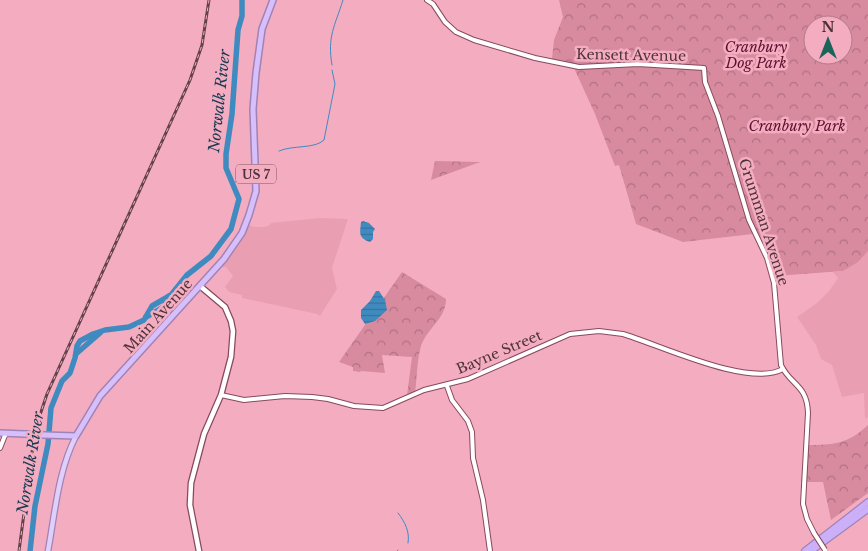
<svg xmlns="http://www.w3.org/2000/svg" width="868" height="551" viewBox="0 0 868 551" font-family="'Libre Baskerville',serif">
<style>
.built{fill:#ea9eb2}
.park{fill:url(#park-crowns);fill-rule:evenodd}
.water{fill:url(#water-rules)}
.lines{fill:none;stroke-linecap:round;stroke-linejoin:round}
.stream{stroke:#3f8bc0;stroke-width:1}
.river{stroke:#3f8bc0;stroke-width:5.5}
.tertiary-casing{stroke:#874a5c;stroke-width:6}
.secondary-casing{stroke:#874a5c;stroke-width:7}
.primary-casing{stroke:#a083b6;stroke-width:7}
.trunk-casing{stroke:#a083b6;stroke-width:8}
.motorway-casing{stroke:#a083b6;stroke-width:8}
.tertiary{stroke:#fff;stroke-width:4}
.secondary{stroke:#fff;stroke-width:4.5}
.primary{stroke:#e0cffb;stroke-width:4.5}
.trunk{stroke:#d6bffa;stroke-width:5}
.motorway{stroke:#ccaff9;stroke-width:5.5}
.rail-casing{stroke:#64424b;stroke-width:3}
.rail{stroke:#f4adc0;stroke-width:1;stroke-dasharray:4;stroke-linecap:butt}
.tertiary-bridge-casing{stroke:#874a5c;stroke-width:6;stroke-linecap:butt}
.trunk-bridge-casing{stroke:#a083b6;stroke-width:8;stroke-linecap:butt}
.tertiary-bridge{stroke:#fff;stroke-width:4}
.trunk-bridge{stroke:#d6bffa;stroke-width:5}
.labels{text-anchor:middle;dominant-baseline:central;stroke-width:5;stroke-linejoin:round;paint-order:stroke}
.shield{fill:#f4adc0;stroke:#805762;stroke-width:1}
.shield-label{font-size:12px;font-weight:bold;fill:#4e3239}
.park-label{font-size:14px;font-style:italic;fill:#5d0f2e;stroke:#f4adc0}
.street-label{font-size:14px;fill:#4e3239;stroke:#f4adc0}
.water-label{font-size:15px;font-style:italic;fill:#183950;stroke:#f4adc0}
</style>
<defs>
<pattern id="park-crowns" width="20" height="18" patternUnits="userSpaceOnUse" patternTransform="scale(1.25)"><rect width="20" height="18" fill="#d88a9f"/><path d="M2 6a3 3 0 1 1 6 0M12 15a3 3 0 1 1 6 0" fill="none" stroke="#b17183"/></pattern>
<pattern id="water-rules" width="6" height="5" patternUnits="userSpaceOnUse" patternTransform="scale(1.25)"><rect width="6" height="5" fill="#3f8bc0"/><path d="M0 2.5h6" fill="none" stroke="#37729d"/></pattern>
</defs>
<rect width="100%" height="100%" fill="#f4adc0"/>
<g class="built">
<polygon points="320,218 348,219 332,268 337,289 320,316 317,314 242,298 242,295 229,292 225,287 233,276 226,267 222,267 238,246 249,225 254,227 262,227 268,226 271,223"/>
<polygon points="868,251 868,417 865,419 864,393 842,397 832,365 821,359 816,345 797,317 817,303 829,291 838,278 833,272 843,271"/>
</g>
<g class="park">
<path d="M559,0h309v251l-10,11 -15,9 -68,5 -4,-13 -19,-40 -32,-106 -7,-11 40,128 -70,8 -47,-18 -17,-59 -4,1 -20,-52 -21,-46 29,-1 36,-4 -63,2 -24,-6 2,-19 9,-23zM813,25h30v30h-30z"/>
<polygon points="435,161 480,162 431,180"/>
<path d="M402,272l44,27c0,20 -19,29 -25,47 -4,13 -4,33 -6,47l-8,2 5,-38 -30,-2 3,18 -24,-2 -1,1 -7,-1v-4l-14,-5z"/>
<path d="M868,425v68l-37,27 -8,-38h-22l6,-37c26,0 41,-1 61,-20z"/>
</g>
<g class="water">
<path d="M363,221l6,2 6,6 -2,3v7l-3,3c-12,-4 -10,-9 -9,-20z"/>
<polygon points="376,291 379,291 385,300 387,310 375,321 365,324 361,318 361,310 370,301"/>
</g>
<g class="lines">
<g class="stream">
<path d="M332,65c-5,-29 3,-39 11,-65"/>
<path d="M279,151c13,-6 36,-2 45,-11l11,-56 -3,-14"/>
<polyline points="232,184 240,179"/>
<path d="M398,513c7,9 12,19 10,30"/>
<polyline points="397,551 398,550"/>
</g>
<g class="river">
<polyline points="146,317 164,307 169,296"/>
<polyline points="77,353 100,333"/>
<polyline points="30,551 35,506 48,444 51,408 62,381 70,373 75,358 77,346 80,341 93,334 105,330 129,327 144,320 152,306 171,295 187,275 211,256 231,229 239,199 226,168 226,154 232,114 238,30 242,16 242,0"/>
</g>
<defs>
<g id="tertiary">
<path d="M427,0l6,4 12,18 11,10 18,8 61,18 44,9 59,-3 66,4 1,14 13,34 31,104 18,38 7,25 7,82c9,20 26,19 27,48l-5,91 4,15 7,14"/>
<polyline points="447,386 452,400 468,421 472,432 473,458 483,500 490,551"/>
<path d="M221,395l23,5 41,-4 27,1 16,2 26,7 29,2 41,-18 44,-11 102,-45 29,-3 24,3c37,11 126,54 160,35"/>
<polyline points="0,448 6,433"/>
</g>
<polyline id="secondary" points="199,551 190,505 191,483 204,434 221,395 231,357 233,331 231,321 225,307 200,286"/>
<path id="primary" d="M48,551c7,-38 10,-80 28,-115"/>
<g id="trunk">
<polyline points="0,433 25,434"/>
<polyline points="44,435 76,436 100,396 224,259 242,233 249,215 256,191 253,109 256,73 262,29 273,0"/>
</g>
<g id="motorway">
<polyline points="805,551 868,502"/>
<polyline points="811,551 868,509"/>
</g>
</defs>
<use href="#tertiary" class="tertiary-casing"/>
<use href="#secondary" class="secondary-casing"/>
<use href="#primary" class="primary-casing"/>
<use href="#trunk" class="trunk-casing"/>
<use href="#motorway" class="motorway-casing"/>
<use href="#tertiary" class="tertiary"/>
<use href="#secondary" class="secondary"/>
<use href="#primary" class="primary"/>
<use href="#trunk" class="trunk"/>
<use href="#motorway" class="motorway"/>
<defs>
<polyline id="rail" points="19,551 33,445 37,424 47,394 190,80 202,45 209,0"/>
</defs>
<use href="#rail" class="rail-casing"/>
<use href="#rail" class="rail"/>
<defs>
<polyline id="tertiary-bridge" points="814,533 825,550"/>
<polyline id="trunk-bridge" points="25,434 44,435"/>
</defs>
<use href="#tertiary-bridge" class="tertiary-bridge-casing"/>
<use href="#trunk-bridge" class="trunk-bridge-casing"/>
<use href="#tertiary-bridge" class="tertiary-bridge"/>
<use href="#trunk-bridge" class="trunk-bridge"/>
</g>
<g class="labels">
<rect class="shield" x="236" y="164.5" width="40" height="19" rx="4"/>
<g class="shield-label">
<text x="256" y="174">US 7</text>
</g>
<g class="park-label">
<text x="756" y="47">Cranbury<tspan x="756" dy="16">Dog Park</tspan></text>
<text x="797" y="126">Cranbury Park</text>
</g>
<g class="street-label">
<text transform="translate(631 55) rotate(1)">Kensett Avenue</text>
<text transform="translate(764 222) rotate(72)">Grumman Avenue</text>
<text transform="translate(158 316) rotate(-48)">Main Avenue</text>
<text transform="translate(499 352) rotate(-23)">Bayne Street</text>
</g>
<g class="water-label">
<text transform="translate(219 101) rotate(-84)">Norwalk River</text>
<text transform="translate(30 463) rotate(-81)">Norwalk River</text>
</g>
</g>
<g transform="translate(828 40)"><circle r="24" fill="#f4adc0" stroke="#b27c8a"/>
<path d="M0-4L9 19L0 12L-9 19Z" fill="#1b645a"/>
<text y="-8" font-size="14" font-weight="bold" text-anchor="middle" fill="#4e3239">N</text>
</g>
</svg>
